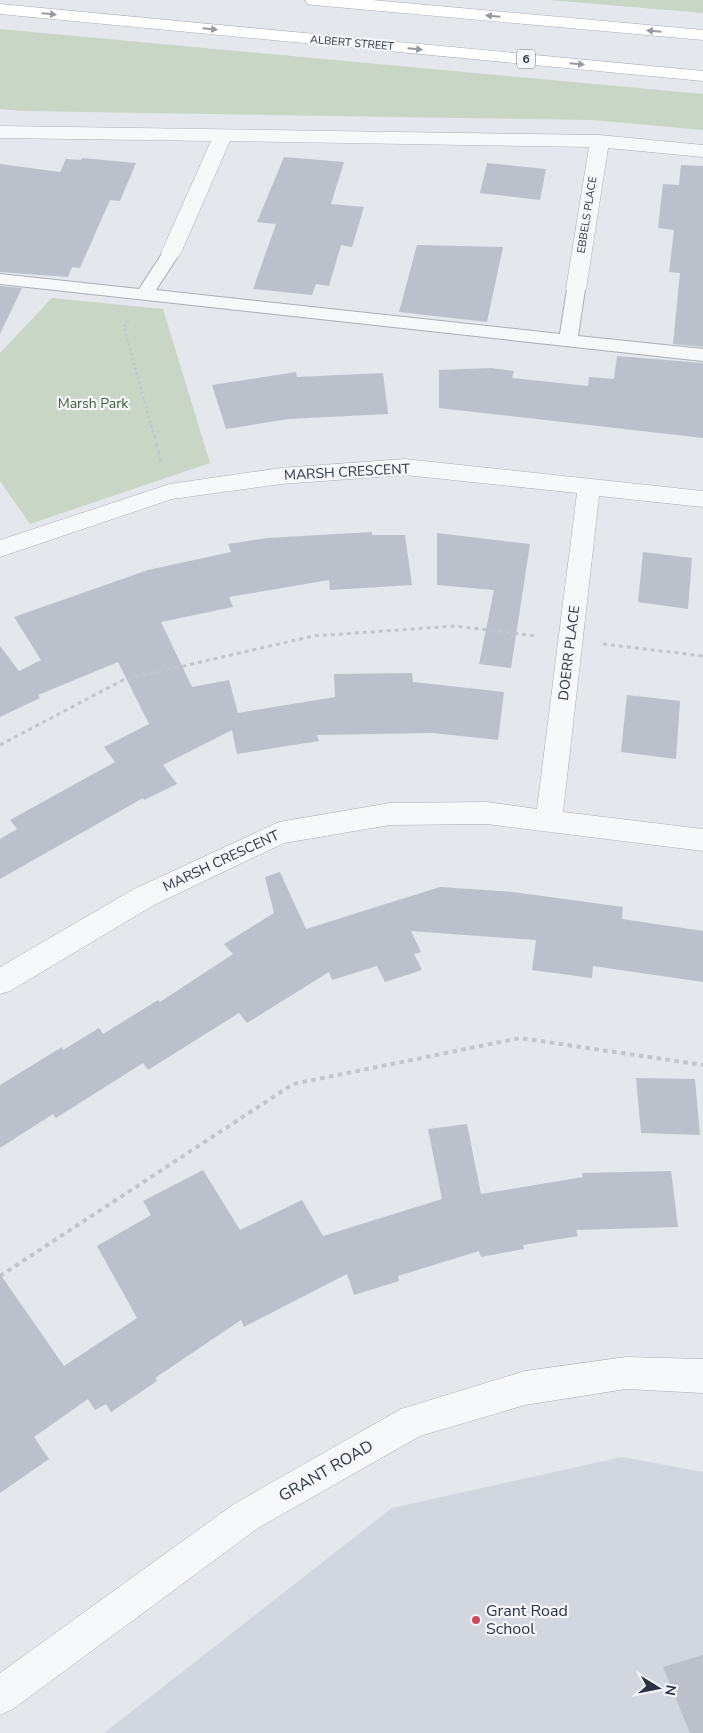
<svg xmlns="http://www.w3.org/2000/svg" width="703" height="1733" viewBox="0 0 703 1733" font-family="'Nunito Sans',sans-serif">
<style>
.built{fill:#d2d6de}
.green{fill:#c9d6c5}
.building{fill:#bbc0ca}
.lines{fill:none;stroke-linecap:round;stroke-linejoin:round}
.service-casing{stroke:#a9aeb7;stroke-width:2}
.minor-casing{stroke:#a9aeb7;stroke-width:1}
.tertiary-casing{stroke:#a9aeb7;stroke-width:1}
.primary-casing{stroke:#a3abb8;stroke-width:1}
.path-far2{stroke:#c2c5cb;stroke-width:2.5;stroke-dasharray:2.5 2.5;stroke-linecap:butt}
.path-far1{stroke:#c2c5cb;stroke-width:3;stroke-dasharray:4 4;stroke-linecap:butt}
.path{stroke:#c2c5cb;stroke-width:4;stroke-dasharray:4.5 4.5;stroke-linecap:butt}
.service{fill:#f7f8fa;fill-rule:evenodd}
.minor{fill:#f7f8fa;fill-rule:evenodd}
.tertiary{fill:#f7f8fa;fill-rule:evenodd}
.primary{fill:#fff;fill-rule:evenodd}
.oneway{fill:#959aa2}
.poi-dot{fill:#d1495b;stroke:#f4f6f9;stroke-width:2}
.labels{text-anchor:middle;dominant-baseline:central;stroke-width:4.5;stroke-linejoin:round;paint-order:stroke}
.far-street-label{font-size:11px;fill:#2b3445;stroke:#f4f6f9}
.shield{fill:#f4f6f9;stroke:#676e7b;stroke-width:1}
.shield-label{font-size:12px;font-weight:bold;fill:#2b3445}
.park-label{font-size:14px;fill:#3f6138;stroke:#f4f6f9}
.street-label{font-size:14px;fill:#2b3445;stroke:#f4f6f9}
.near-street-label{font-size:16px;fill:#2b3445;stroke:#f4f6f9}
.near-poi-label{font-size:16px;fill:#2b3445;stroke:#f4f6f9;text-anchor:start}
</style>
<rect width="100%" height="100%" fill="#e4e7ec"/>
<polygon class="built" points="622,1457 703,1472 703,1733 104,1733 392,1508"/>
<g class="green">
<polygon points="549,0 703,0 703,13"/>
<polygon points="0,29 703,94 703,130 593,120 25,111 0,109"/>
<polygon points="52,298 163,309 210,463 30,524 0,481 0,353"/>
</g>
<g class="building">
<polygon points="284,157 344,162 331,204 364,207 352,247 341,245 329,286 316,284 312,295 253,289 276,224 257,222"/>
<polygon points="82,158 136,163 120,201 110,200 80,268 72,267 68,277 0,272 0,164 60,172 66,159 81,160"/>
<polygon points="487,163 546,169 540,200 480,193"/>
<polygon points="681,165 703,166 703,347 673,344 680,273 669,272 674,230 658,228 663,184 679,185"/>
<polygon points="417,245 503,247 487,322 399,312"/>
<polygon points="0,286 22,288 0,334"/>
<polygon points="617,356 703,363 703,438 439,408 439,370 491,368 514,371 512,378 588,386 589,377 614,379"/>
<polygon points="296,372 297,377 383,373 388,414 288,419 226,429 212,385"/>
<polygon points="372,532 372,535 405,535 412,585 330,590 329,580 229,597 233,607 161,622 192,687 229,680 238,713 335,697 334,674 412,673 413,682 504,692 498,740 433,733 317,735 319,741 237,754 232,730 163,765 177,784 144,800 143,798 0,879 0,839 17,829 10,820 115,762 104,747 149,724 118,662 38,695 40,698 0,717 0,646 19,671 41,660 14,617 148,570 231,552 228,544 267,538"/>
<polygon points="437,533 530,544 511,668 479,664 494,590 437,585"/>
<polygon points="643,552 692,558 688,609 638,602"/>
<polygon points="627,695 680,701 676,759 621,752"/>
<polygon points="280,872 306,929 440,887 513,892 623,907 622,919 703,931 703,982 593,966 592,978 532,970 536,940 411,931 421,952 414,954 422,970 385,982 377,966 332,980 329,972 247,1023 239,1013 148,1070 143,1063 56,1118 53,1114 0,1148 0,1085 62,1047 63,1050 99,1028 103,1034 158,1000 160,1002 233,954 224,944 274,913 265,877"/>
<polygon points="636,1078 695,1079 700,1135 641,1133"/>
<polygon points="467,1124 481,1194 583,1177 582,1173 671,1171 678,1227 576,1230 578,1236 523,1245 524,1249 481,1257 479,1251 398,1276 399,1281 354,1295 347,1274 244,1327 241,1320 155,1378 157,1381 111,1412 106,1404 95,1410 88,1399 34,1437 49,1459 0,1493 0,1274 64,1366 137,1318 97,1246 151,1215 143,1201 203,1170 240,1230 302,1200 323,1236 442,1199 428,1129"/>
<polygon points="703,1655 703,1733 690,1733 663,1667"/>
</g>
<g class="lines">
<defs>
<polygon id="service" points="171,248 177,249 180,253 156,290 560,334 567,289 570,285 582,285 585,289 578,336 703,349 703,361 0,284 0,274 139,289 165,249"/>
<g id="minor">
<polygon points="0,126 599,135 703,145 703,157 608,148 586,289 583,293 576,295 569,293 566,289 589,147 230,141 181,253 178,257 171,259 164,257 161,253 211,141 0,138"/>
<polygon points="405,459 703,491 703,507 599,496 563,812 703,829 703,851 487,824 390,825 284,843 154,905 10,991 0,994 0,967 134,889 279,822 390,803 487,802 537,809 577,493 405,475 281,484 172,499 0,557 0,540 170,484 281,468"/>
</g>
<polygon id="tertiary" points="626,1357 703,1359 703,1393 626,1389 525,1405 420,1436 258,1528 13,1709 0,1715 0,1673 234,1504 401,1409 525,1371"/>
<g id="primary">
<polygon points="305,0 372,0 703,30 703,40 314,5 308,4"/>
<polygon points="0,4 703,71 703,81 0,14"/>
</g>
</defs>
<use href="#service" class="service-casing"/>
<use href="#minor" class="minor-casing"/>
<use href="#tertiary" class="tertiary-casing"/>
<use href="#primary" class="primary-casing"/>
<polyline class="path-far2" points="128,320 124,327 154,436"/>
<g class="path-far1">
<polyline points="154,435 162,465"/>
<polyline points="603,644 703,656"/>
<polyline points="0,745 123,680 313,636 455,626 537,636"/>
</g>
<polyline class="path" points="0,1276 293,1084 520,1038 703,1065"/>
<use href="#service" class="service"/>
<use href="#minor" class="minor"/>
<use href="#tertiary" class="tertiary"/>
<use href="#primary" class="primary"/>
</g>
<defs><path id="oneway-solid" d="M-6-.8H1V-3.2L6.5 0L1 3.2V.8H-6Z" transform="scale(1.25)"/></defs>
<g class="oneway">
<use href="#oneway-solid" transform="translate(49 14) rotate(5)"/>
<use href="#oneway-solid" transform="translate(493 16) rotate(-175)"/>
<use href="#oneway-solid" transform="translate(210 29) rotate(5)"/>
<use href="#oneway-solid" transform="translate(654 31) rotate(-175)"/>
<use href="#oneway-solid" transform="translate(415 49) rotate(5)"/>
<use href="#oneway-solid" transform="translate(577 64) rotate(5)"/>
</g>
<circle class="poi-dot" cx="476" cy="1620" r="5"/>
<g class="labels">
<g class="far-street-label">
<text transform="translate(352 43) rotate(5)">ALBERT STREET</text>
<text transform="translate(587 215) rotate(-81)">EBBELS PLACE</text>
</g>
<rect class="shield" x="517" y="49.5" width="18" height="19" rx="4"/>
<g class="shield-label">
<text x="526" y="59">6</text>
</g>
<g class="park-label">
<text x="93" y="403">Marsh Park</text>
</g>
<g class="street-label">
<text transform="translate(347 472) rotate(-3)">MARSH CRESCENT</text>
<text transform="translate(569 653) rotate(-83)">DOERR PLACE</text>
<text transform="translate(221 861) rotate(-25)">MARSH CRESCENT</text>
</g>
<g class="near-street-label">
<text transform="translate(326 1471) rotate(-30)">GRANT ROAD</text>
</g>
<g class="near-poi-label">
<text x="486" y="1611">Grant Road<tspan x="486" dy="18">School</tspan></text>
</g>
</g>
<g transform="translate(658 1688) rotate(100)" stroke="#f4f6f9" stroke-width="4" paint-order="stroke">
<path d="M0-4L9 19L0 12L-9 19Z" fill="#2b3445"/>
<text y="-8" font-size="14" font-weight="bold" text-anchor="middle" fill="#2b3445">N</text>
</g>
</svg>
